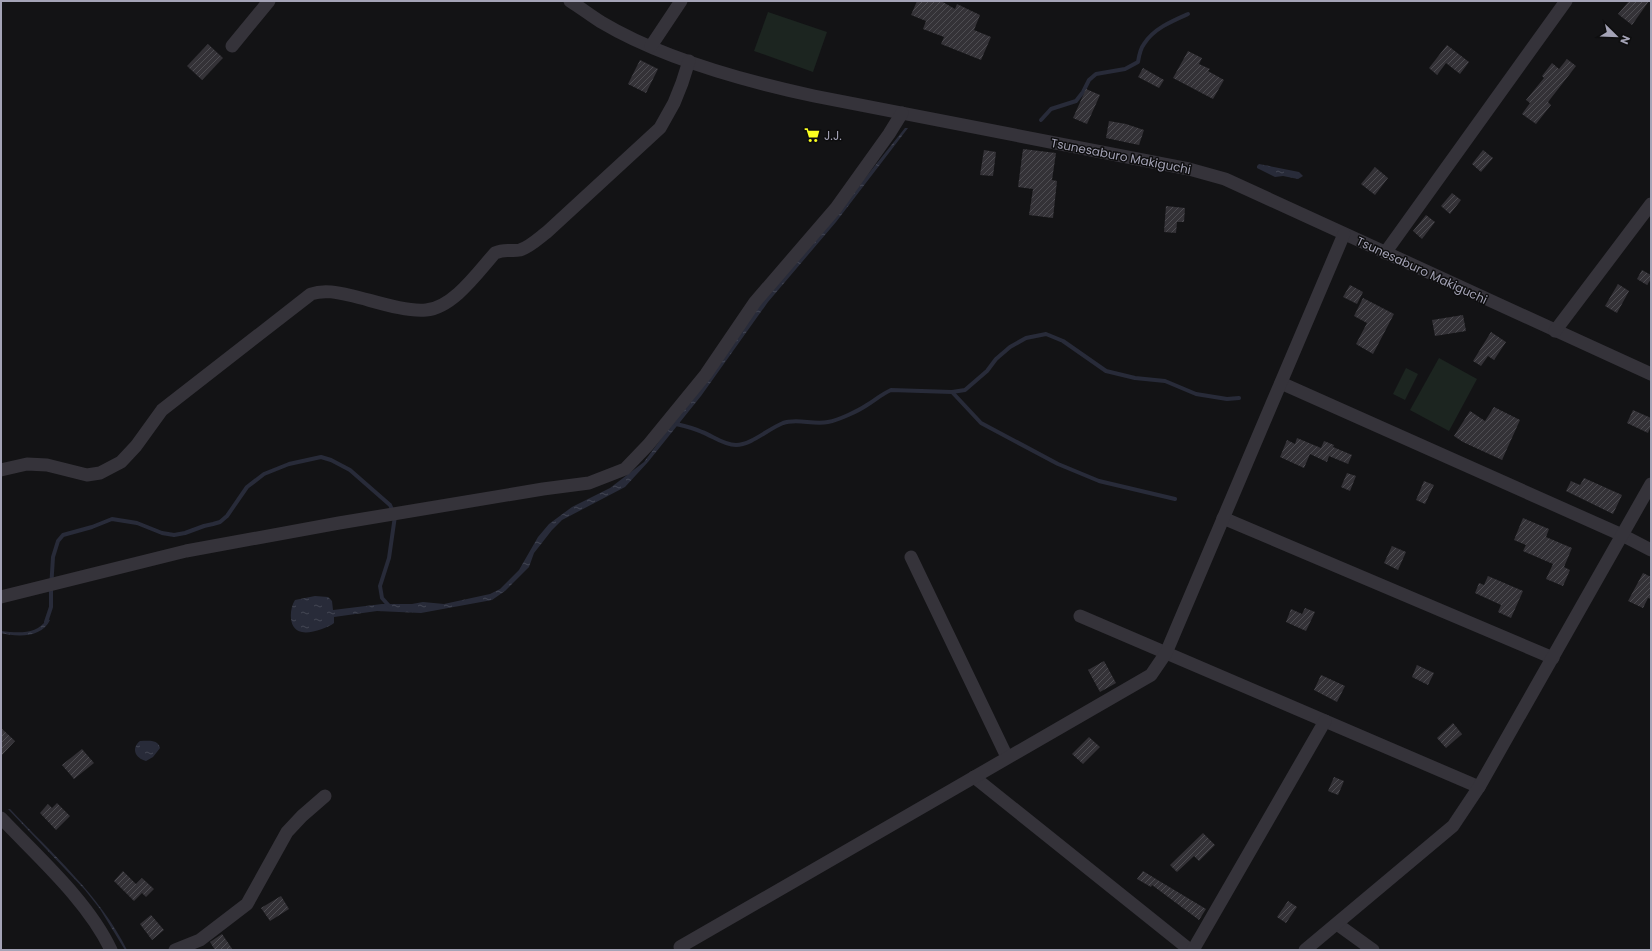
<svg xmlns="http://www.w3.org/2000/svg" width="1652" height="951" viewBox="0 0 1652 951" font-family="Poppins,sans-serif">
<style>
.pitch{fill:#1c2520}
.water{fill:url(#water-ripples)}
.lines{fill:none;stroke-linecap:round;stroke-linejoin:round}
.stream{stroke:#282b39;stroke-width:4}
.building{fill:url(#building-hatch)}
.minor{stroke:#35333a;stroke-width:13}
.labels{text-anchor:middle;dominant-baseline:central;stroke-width:3;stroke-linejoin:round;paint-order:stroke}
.poi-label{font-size:12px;fill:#a4a3b6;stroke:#0e0e0f;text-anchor:start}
.street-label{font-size:12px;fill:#a4a3b6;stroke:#0e0e0f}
</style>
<defs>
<pattern id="water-ripples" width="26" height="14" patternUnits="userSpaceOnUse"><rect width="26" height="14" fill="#282b39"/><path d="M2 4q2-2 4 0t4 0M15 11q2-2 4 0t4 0" fill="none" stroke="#444753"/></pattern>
<pattern id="building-hatch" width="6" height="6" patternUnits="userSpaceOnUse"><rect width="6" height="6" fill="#343237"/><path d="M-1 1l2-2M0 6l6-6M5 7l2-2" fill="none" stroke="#4e4d52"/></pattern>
</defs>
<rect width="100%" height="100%" fill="#131315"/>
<g class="pitch">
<polygon points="768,12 827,32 813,72 754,51"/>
<polygon points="1439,358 1477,379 1449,431 1410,410"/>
<polygon points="1406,368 1418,374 1405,400 1393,394"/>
</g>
<g class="water">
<path d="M905,128h3l-72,94 -68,80 -67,94 -53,66 -23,25 -63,33 -10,10 -18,23 -5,14 -24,24 -13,9 -71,13 -44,-2 -43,6v6c-6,5 -24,11 -32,9 -14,-2 -13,-23 -7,-32l20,-4 13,1 4,4 1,9 49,-6h30l11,-2 21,2 46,-10 10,-5 19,-19 19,-33 11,-13 23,-17 38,-19 34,-26 105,-144 84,-100z"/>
<polygon points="1259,164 1299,172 1303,176 1298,179 1283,176 1275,177 1257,168 1257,166"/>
<path d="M47,619l3,1c-8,18 -33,17 -49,13v-2c17,2 36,4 46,-12z"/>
<path d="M140,741c8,0 18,-2 20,7l-7,9 -7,4c-11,-3 -15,-13 -6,-20z"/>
<path d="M8,809h2c41,44 90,86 117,141h-2l-25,-41 -15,-19z"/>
</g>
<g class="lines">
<g class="stream">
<path d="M1041,120l10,-11 25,-8 7,-9 6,-12 7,-6 29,-5 13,-7c1,-6 2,-13 6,-18 9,-15 28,-23 44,-30"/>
<polyline points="952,392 981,423 1058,464 1099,481 1175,499"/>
<path d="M676,424c9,2 18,4 26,8 11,4 21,13 34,13 15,0 32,-16 47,-22 14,-5 30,2 45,-1 11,-2 30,-11 39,-17 8,-5 15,-11 24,-15l61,2 13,-2 22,-19 9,-12 14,-12 16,-9 20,-4 17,7 43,30 29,7 30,3 31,13 31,5 12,-1"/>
<polyline points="46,622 51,607 51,589 53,557 58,541 63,535 92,527 112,519 137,523 162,533 174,535 185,533 204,526 213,524 220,522 227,516 247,487 264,474 289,464 321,457 331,460 350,470 390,505 395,516 389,558 380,586 382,598 391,608"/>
</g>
</g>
<g class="building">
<polygon points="917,1 941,1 955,9 957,4 980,15 974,30 991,37 981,60 941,44 944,37 923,29 926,21 911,15"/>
<polygon points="1629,1 1649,1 1632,25 1618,14"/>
<polygon points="208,44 223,58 202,80 187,66"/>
<polygon points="1447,45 1469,62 1460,74 1446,63 1437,75 1429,68"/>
<polygon points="1188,51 1202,58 1199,64 1210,69 1208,71 1224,80 1213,99 1173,78"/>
<polygon points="1567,59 1576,66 1548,102 1551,105 1536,124 1522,114 1530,103 1526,100 1544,78 1542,76 1552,63 1559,69"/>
<polygon points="640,60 658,69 646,93 628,84"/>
<polygon points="1143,68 1164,80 1159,88 1138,77"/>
<polygon points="1086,89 1100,95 1087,124 1073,118"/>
<polygon points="1109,121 1126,124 1144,130 1139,145 1106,138"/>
<polygon points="1023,149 1056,153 1052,180 1057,181 1053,218 1029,215 1033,189 1018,187"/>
<polygon points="984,150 996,152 993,176 980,175"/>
<polygon points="1483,150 1493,158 1481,172 1472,164"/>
<polygon points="1375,167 1388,178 1375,195 1361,184"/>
<polygon points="1452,193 1461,200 1450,214 1441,206"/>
<polygon points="1166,206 1185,208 1184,222 1177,222 1176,233 1164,232"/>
<polygon points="1426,215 1435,222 1422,239 1413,231"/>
<polygon points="1642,270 1651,275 1651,279 1647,285 1637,279"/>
<polygon points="1618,284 1629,291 1617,313 1605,306"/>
<polygon points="1350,285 1363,292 1357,304 1343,297"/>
<polygon points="1363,298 1394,314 1373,354 1356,344 1367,323 1354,316"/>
<polygon points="1463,315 1466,331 1435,336 1432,320"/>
<polygon points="1491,332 1506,342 1494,360 1488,356 1481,366 1473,361"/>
<polygon points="1494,407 1520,420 1502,460 1463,442 1454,436 1470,411 1485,421"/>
<polygon points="1633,410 1651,418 1651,426 1648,433 1627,423"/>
<polygon points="1297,438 1321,448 1324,441 1334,445 1333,447 1352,455 1348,464 1329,456 1327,462 1310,454 1304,468 1280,457 1287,440 1295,444"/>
<polygon points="1347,473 1356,476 1350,491 1341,487"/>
<polygon points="1584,478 1622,495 1613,514 1566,491 1571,481 1580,485"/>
<polygon points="1424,481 1434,485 1425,504 1416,500"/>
<polygon points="1523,518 1549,529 1546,537 1572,548 1564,567 1570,570 1563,586 1546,579 1553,564 1523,551 1526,545 1514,540"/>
<polygon points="1392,546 1406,552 1398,570 1384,563"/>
<polygon points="1643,573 1651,577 1651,599 1648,598 1643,608 1628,601"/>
<polygon points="1488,576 1523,591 1511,618 1498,612 1501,605 1475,593 1479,583 1484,585"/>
<polygon points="1305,608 1315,612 1306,631 1286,622 1291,609 1302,614"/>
<polygon points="1104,661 1116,683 1100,692 1088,670"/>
<polygon points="1417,665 1434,673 1428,685 1412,677"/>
<polygon points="1321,675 1345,686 1337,702 1314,690"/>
<polygon points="1453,723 1462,734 1446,748 1437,738"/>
<polygon points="1,728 15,741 1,756"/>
<polygon points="1089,737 1100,747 1083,764 1072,754"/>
<polygon points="82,749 94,763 74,779 62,765"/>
<polygon points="1334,777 1344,781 1338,795 1328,791"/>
<polygon points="57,803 70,816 56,830 40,813 48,804 52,808"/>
<polygon points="1203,833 1215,845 1199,861 1194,856 1177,872 1170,865"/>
<polygon points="123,871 136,884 142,878 154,889 146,897 142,893 134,901 114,881"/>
<polygon points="1143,871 1156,879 1206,909 1199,920 1152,885 1151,887 1137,879"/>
<polygon points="281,896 289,909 270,921 261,908"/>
<polygon points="1288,901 1297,907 1286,923 1277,917"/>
<polygon points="151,915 164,930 152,940 140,924"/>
<polygon points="222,934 233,950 215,950 210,942"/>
</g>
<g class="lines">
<g class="minor">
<path d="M570,1c11,7 20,14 31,21 62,37 143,59 213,74l375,73 36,10 426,195"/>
<polyline points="232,46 269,1"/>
<polyline points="651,46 681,1"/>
<polyline points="1385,253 1566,1"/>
<polyline points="1555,331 1651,204"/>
<polyline points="1281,383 1622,535 1651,550"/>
<path d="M1,470l26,-6 20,1 40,10 13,-2 21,-11 15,-16 26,-36 149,-116c14,-5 29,-1 42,2 21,5 52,16 73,14 27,-2 52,-38 69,-57 11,-5 15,-1 25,-3 10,-3 19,-12 27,-18l113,-104 14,-25 8,-20 7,-22"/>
<polyline points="1223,518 1553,658"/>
<polyline points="911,557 1007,757"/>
<polyline points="1,597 186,551 339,523 543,489 589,483 625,469 648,445 706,374 755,302 836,208 889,134 902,113"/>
<polyline points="1080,616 1479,787"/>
<polyline points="974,777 1190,950"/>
<path d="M1,818c37,39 87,83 110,132"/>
<polyline points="1337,924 1373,950"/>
<polyline points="680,947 1151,675 1166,653 1344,234"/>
<polyline points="175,950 200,940 247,904 287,832 302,816 325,796"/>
<polyline points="1193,950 1325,721"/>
<polyline points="1305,950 1453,826 1479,787 1651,484"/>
</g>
</g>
<defs>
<symbol id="supermarket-bare" viewBox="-9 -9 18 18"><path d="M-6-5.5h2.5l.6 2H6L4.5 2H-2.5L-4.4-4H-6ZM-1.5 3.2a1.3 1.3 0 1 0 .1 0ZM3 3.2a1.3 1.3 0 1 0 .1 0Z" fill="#fbff20" stroke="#0e0e0f" stroke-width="2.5" paint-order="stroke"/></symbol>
</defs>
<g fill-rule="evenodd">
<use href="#supermarket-bare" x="801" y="124" width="22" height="22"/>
</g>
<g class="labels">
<g class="poi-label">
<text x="824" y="135">J.J.</text>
</g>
<g class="street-label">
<text transform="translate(1121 156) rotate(11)">Tsunesaburo Makiguchi</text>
<text transform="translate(1422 270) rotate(25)">Tsunesaburo Makiguchi</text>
</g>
</g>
<rect width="1652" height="951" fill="none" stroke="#a4a3b6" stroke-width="4"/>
<g transform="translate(1616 36) rotate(113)" stroke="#0e0e0f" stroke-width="3" paint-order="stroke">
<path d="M0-3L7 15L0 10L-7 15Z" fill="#a4a3b6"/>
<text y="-6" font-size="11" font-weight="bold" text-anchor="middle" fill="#a4a3b6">N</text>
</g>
</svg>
